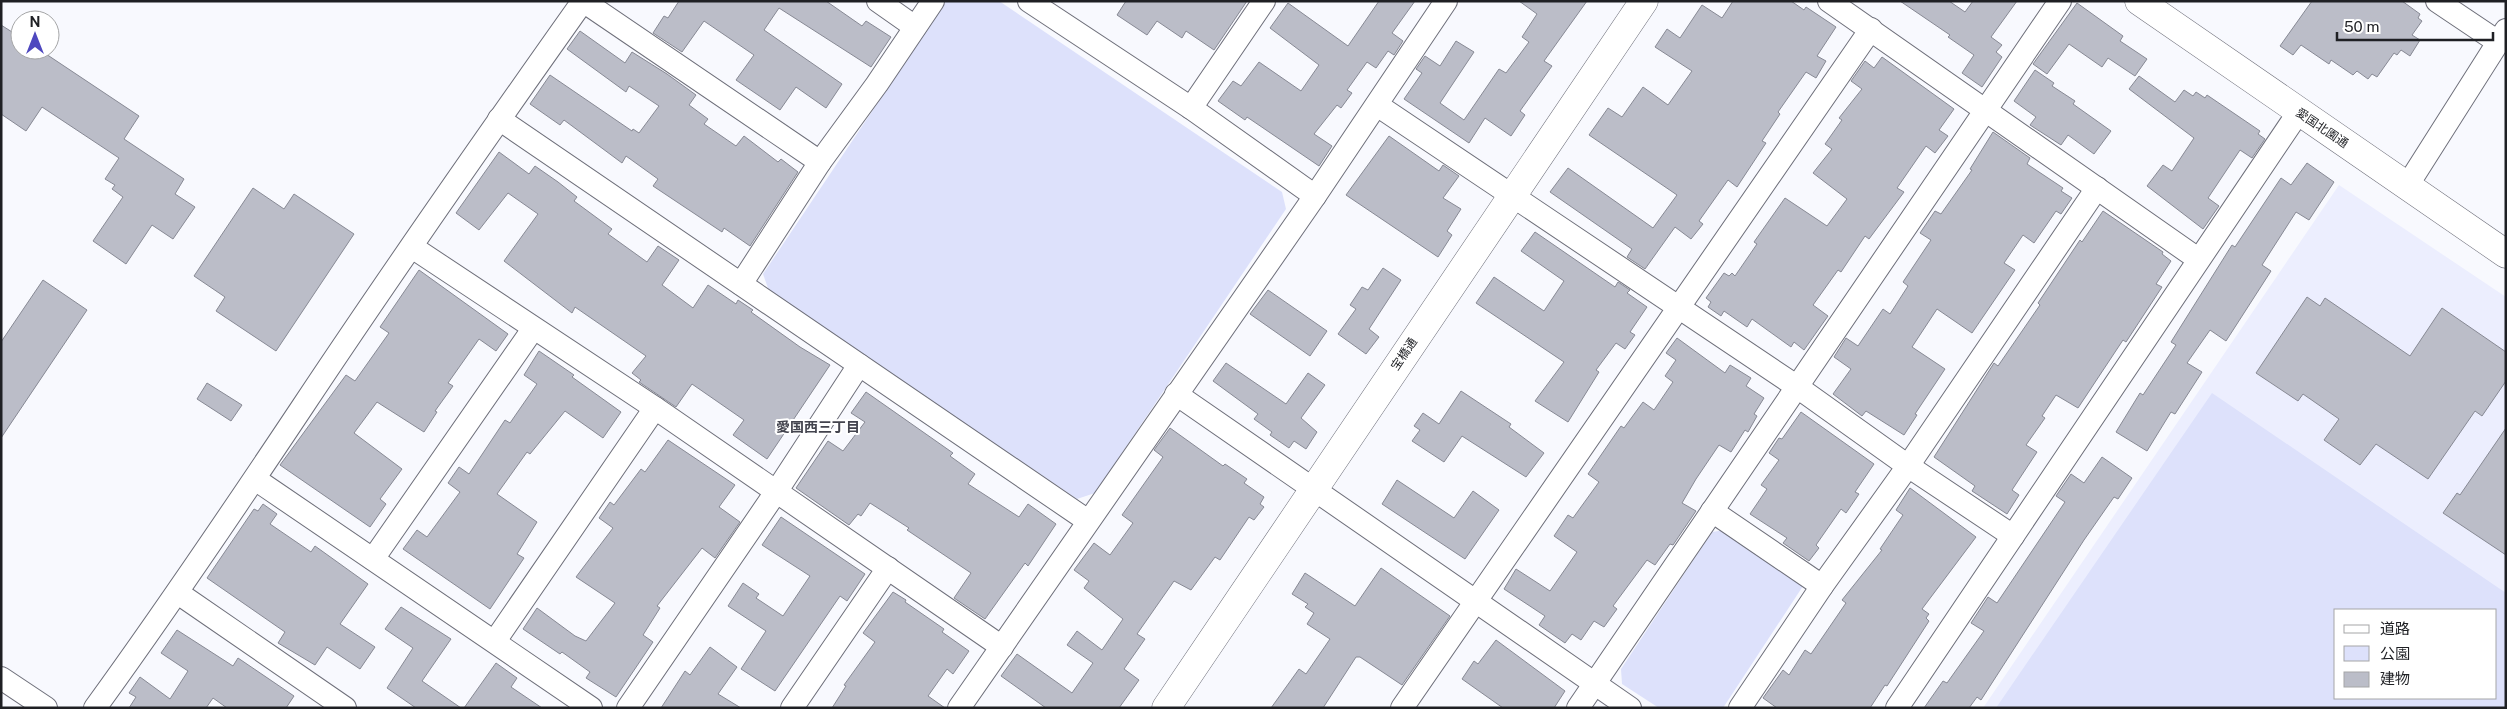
<svg xmlns="http://www.w3.org/2000/svg" width="2507" height="709" viewBox="0 0 2507 709" font-family="'Public Sans','Noto Sans JP',sans-serif">
<style>
.built{fill:#eceefe;fill-rule:evenodd}
.green{fill:#dde1fb;fill-rule:evenodd}
.building{fill:#bbbdc8;stroke:#878994}
.lines{fill:none;stroke-linecap:round;stroke-linejoin:round}
.minor-casing{stroke:#6e6f7a;stroke-width:24}
.tertiary-casing{stroke:#6e6f7a;stroke-width:29}
.minor{stroke:#fff;stroke-width:22}
.tertiary{stroke:#fff;stroke-width:28}
.labels{text-anchor:middle;dominant-baseline:central;stroke-width:4;stroke-linejoin:round;paint-order:stroke}
.street-label{font-size:12px;fill:#1f2024;stroke:#fff}
.neighbourhood-label{font-size:14px;font-weight:bold;fill:#43444e;stroke:#fff}
</style>
<rect width="100%" height="100%" fill="#f8f9fe"/>
<path class="built" d="M2339,185l167,112v411h-523zM2336,610h160v88h-160z"/>
<g class="green">
<polygon points="946,1 999,1 1282,192 1286,209 1095,493 1077,499 769,291 763,274"/>
<path d="M2212,393l294,200v115h-510zM2336,610h160v88h-160z"/>
<polygon points="1725,530 1803,586 1723,708 1659,708 1622,684 1621,669 1712,532"/>
</g>
<g class="building">
<polygon points="679,1 826,1 862,26 866,21 891,37 871,67 779,8 764,30 842,84 826,108 796,87 780,110 736,80 754,55 704,21 682,52 653,33 664,16 668,18"/>
<polygon points="1126,1 1247,1 1214,50 1186,31 1182,38 1157,21 1147,35 1117,15"/>
<polygon points="1379,1 1415,1 1392,33 1403,41 1394,55 1388,51 1376,68 1367,62 1347,90 1352,93 1341,108 1337,105 1314,134 1332,146 1319,166 1247,117 1245,120 1218,101 1233,81 1241,86 1259,62 1301,91 1319,65 1270,28 1288,3 1348,46"/>
<polygon points="1519,1 1587,1 1544,61 1552,66 1520,111 1525,115 1511,136 1485,118 1469,143 1404,99 1422,73 1416,69 1425,56 1440,66 1456,41 1474,52 1440,103 1464,120 1499,69 1506,73 1529,42 1522,37 1537,14"/>
<polygon points="1733,1 1791,1 1804,10 1806,7 1836,27 1817,56 1826,61 1816,78 1806,72 1778,112 1780,114 1762,141 1766,143 1737,187 1728,180 1699,221 1703,224 1691,239 1675,227 1645,269 1627,257 1632,249 1550,192 1568,168 1653,228 1677,195 1589,135 1608,108 1622,117 1643,87 1668,105 1692,71 1655,47 1667,29 1680,38 1702,5 1722,18"/>
<polygon points="1900,1 1949,1 1965,12 1973,1 2017,1 1991,37 2002,45 1996,52 2002,57 1982,87 1962,73 1974,55 1948,37 1950,35"/>
<polygon points="2312,1 2402,1 2420,14 2418,18 2422,21 2412,35 2420,40 2410,56 2401,50 2397,55 2394,53 2377,77 2372,74 2368,79 2357,71 2353,75 2331,60 2329,64 2301,45 2293,55 2280,46"/>
<polygon points="2077,3 2123,36 2120,41 2147,59 2135,76 2108,58 2102,67 2069,44 2047,74 2033,64"/>
<polygon points="1,25 20,37 20,50 40,50 139,116 124,139 184,179 175,194 195,207 173,239 152,225 126,264 93,241 123,197 112,189 115,185 105,179 119,158 42,107 26,131 1,114"/>
<polygon points="580,31 625,63 632,52 667,74 696,95 689,105 708,119 704,124 736,146 744,136 778,162 781,159 798,172 750,246 724,228 722,232 653,186 658,179 626,156 622,163 564,120 560,125 530,104 550,75 632,131 633,129 639,133 659,106 629,86 626,92 567,49"/>
<polygon points="1882,57 1954,109 1939,130 1948,136 1935,153 1926,146 1897,188 1904,192 1869,239 1865,236 1841,272 1838,270 1813,305 1828,316 1804,350 1794,342 1791,347 1752,319 1747,327 1724,311 1721,316 1708,307 1711,302 1706,298 1724,273 1729,276 1732,273 1735,276 1757,244 1754,242 1785,198 1827,226 1847,199 1813,173 1832,149 1825,144 1842,120 1839,118 1862,89 1851,81 1865,61 1874,68"/>
<polygon points="2035,70 2054,83 2052,86 2075,101 2073,104 2111,131 2094,154 2068,135 2061,145 2030,125 2036,117 2014,101"/>
<polygon points="2139,76 2175,102 2184,90 2193,96 2196,92 2205,98 2207,95 2260,131 2258,134 2265,139 2252,158 2240,150 2208,198 2219,206 2203,229 2147,186 2163,165 2172,171 2194,138 2129,89"/>
<polygon points="1993,132 2030,158 2027,164 2063,188 2061,191 2072,198 2061,214 2056,211 2034,243 2023,235 2004,263 2015,270 1972,333 1937,309 1912,347 1945,369 1915,414 1917,415 1904,435 1866,411 1862,416 1833,394 1851,369 1834,357 1846,338 1858,346 1883,309 1890,314 1908,286 1903,282 1931,240 1920,233 1935,211 1941,214 1972,170 1970,169"/>
<polygon points="1389,136 1439,171 1443,165 1459,176 1443,198 1461,209 1447,231 1452,235 1438,257 1346,195"/>
<polygon points="499,152 529,174 535,166 558,182 577,197 574,201 612,229 608,234 647,262 658,246 679,260 662,285 693,308 708,285 736,304 738,300 753,310 751,312 800,347 830,365 767,459 733,435 744,420 692,384 676,407 639,382 641,380 632,373 646,356 575,307 572,313 504,261 538,214 508,193 479,230 456,213"/>
<polygon points="2307,163 2334,182 2309,220 2296,212 2262,265 2271,271 2226,341 2210,330 2187,363 2202,372 2175,414 2171,412 2147,451 2116,432 2140,393 2143,395 2176,345 2171,342 2232,245 2235,247 2281,178 2291,185"/>
<polygon points="253,188 284,209 294,194 354,234 276,351 216,311 225,297 194,276"/>
<polygon points="2103,211 2163,252 2162,254 2171,261 2156,284 2162,287 2126,342 2123,340 2078,408 2056,395 2042,416 2045,418 2026,445 2037,452 2012,490 2019,495 2007,514 1972,491 1975,486 1934,457 1994,363 1998,366 2040,305 2038,303 2080,240 2082,242"/>
<polygon points="1535,232 1615,287 1618,282 1630,290 1627,293 1647,307 1630,332 1635,335 1625,349 1616,343 1596,370 1599,372 1568,422 1535,401 1564,362 1476,303 1494,277 1544,311 1564,281 1521,251"/>
<polygon points="1383,268 1401,280 1369,329 1379,337 1366,354 1338,334 1356,309 1350,305 1362,287 1368,290"/>
<polygon points="419,270 508,334 496,351 479,339 448,383 453,386 435,411 437,412 424,432 377,402 354,433 402,469 380,499 386,504 370,527 280,465 346,375 355,381 389,333 380,327"/>
<polygon points="43,280 87,310 1,438 1,342"/>
<polygon points="1268,290 1327,331 1310,356 1250,314"/>
<polygon points="2307,297 2320,306 2325,298 2410,356 2442,308 2506,352 2506,381 2482,416 2475,411 2428,479 2376,444 2360,465 2324,440 2339,419 2303,394 2298,401 2256,373"/>
<polygon points="1677,338 1725,373 1730,365 1751,378 1746,386 1764,398 1754,414 1757,416 1748,432 1745,430 1731,452 1719,445 1696,479 1682,503 1696,511 1673,545 1670,544 1655,565 1647,560 1613,606 1617,609 1604,627 1594,621 1581,640 1572,634 1565,643 1539,625 1545,616 1504,589 1516,569 1550,591 1577,552 1554,536 1568,515 1573,518 1599,482 1588,474 1621,426 1624,428 1643,402 1654,410 1673,382 1665,376 1676,360 1666,353"/>
<polygon points="539,351 574,375 572,377 621,412 603,438 565,411 530,454 527,452 497,494 537,522 517,554 524,558 490,609 403,549 417,530 427,537 460,492 448,483 459,467 469,474 505,420 510,423 537,384 524,375"/>
<polygon points="1226,363 1286,404 1308,373 1325,385 1301,418 1317,432 1306,449 1294,441 1289,448 1270,435 1272,432 1254,419 1258,414 1213,381"/>
<polygon points="207,383 242,405 231,421 197,399"/>
<polygon points="1461,391 1511,424 1509,427 1544,453 1526,477 1462,436 1444,462 1412,441 1420,430 1414,426 1423,413 1439,424"/>
<polygon points="866,392 953,453 950,456 975,474 968,484 1019,517 1028,504 1056,524 1028,566 1025,563 985,619 954,598 971,573 907,530 909,528 870,503 861,516 858,514 849,525 796,488 828,441 843,451 865,422 851,413"/>
<polygon points="1801,412 1874,464 1855,492 1859,494 1846,513 1841,509 1816,545 1819,548 1809,561 1783,543 1787,538 1750,514 1767,489 1761,485 1779,460 1769,453 1779,438 1782,439"/>
<polygon points="1170,428 1223,466 1225,464 1247,479 1244,483 1264,497 1260,504 1264,507 1254,520 1249,517 1220,560 1215,557 1191,590 1174,581 1137,634 1145,639 1124,669 1139,680 1119,708 1046,708 1001,676 1017,654 1072,693 1093,663 1067,645 1077,631 1102,650 1123,619 1084,588 1089,581 1074,570 1094,543 1110,555 1133,523 1122,515 1163,457 1154,450"/>
<polygon points="2506,428 2506,555 2443,513 2457,493 2460,495"/>
<polygon points="668,440 735,485 719,507 740,522 715,558 702,548 657,606 660,608 643,635 653,642 616,697 586,678 590,672 562,652 560,654 523,629 537,608 575,636 586,641 615,603 576,577 613,528 599,518 610,502 614,505 641,469 645,472"/>
<polygon points="2102,457 2132,478 2118,499 2114,497 2084,540 1981,700 1977,697 1969,708 1924,708 1943,681 1947,683 1984,631 1971,623 1988,597 1997,603 2065,502 2056,496 2071,474 2084,483"/>
<polygon points="1397,480 1454,518 1473,491 1499,510 1465,559 1382,504"/>
<polygon points="1910,488 1976,537 1922,609 1929,614 1926,618 1929,621 1887,686 1885,685 1870,708 1777,708 1763,698 1783,670 1789,675 1805,650 1811,654 1846,603 1842,600 1882,550 1880,549 1903,515 1896,510"/>
<polygon points="263,504 277,514 270,524 311,552 315,546 368,584 340,624 375,647 360,669 327,647 315,665 278,643 285,632 207,578 254,509 258,511"/>
<polygon points="781,517 865,574 847,601 840,596 775,691 741,669 766,631 728,606 743,583 759,594 756,598 783,616 810,576 762,545"/>
<polygon points="1381,568 1450,616 1402,685 1360,657 1356,657 1323,708 1271,708 1299,669 1306,674 1330,639 1307,624 1314,613 1305,607 1308,604 1292,594 1305,573 1355,606"/>
<polygon points="893,592 906,600 905,602 944,629 942,632 969,651 953,674 947,669 928,696 945,708 832,708 846,686 844,685 875,642 863,633"/>
<polygon points="401,607 451,639 422,681 461,708 416,708 387,688 413,648 385,629"/>
<polygon points="177,630 233,666 238,658 294,696 286,708 227,708 213,698 206,708 129,708 136,697 129,693 140,677 170,699 188,671 161,653"/>
<polygon points="1496,640 1565,691 1554,708 1503,708 1462,679 1474,661 1478,664"/>
<polygon points="710,647 737,667 718,694 741,708 661,708 685,671 690,675"/>
<polygon points="496,663 517,678 511,687 542,708 464,708"/>
</g>
<g class="lines">
<defs>
<g id="minor">
<polyline points="878,1 915,27"/>
<polyline points="1029,1 1191,108 1315,196"/>
<polyline points="1829,1 2198,259"/>
<polyline points="2437,1 2498,42"/>
<polyline points="1377,105 1796,386 1908,466 2013,536"/>
<polyline points="1191,108 1264,1"/>
<polyline points="499,119 1088,521"/>
<polyline points="2407,186 2506,30"/>
<polyline points="412,247 655,408 1002,647"/>
<polyline points="741,284 820,162 877,84 933,1"/>
<polyline points="1176,394 1630,708"/>
<polyline points="255,479 591,708"/>
<polyline points="1712,511 1822,586"/>
<polyline points="373,559 533,329"/>
<polyline points="178,593 345,708"/>
<polyline points="495,641 655,408"/>
<polyline points="1,678 46,708"/>
<path d="M95,708c72,-99 140,-200 208,-302 91,-137 185,-271 280,-405l237,161"/>
<polyline points="628,708 776,492 859,365"/>
<polyline points="792,708 888,568"/>
<polyline points="959,708 1315,196 1446,1"/>
<polyline points="1402,708 1871,29"/>
<polyline points="1578,708 2060,1"/>
<polyline points="1740,708 1822,586 1908,466 2097,188"/>
<polyline points="1897,708 2298,113"/>
</g>
<g id="tertiary">
<polyline points="2139,1 2506,254"/>
<polyline points="1166,708 1644,1"/>
</g>
</defs>
<use href="#minor" class="minor-casing"/>
<use href="#tertiary" class="tertiary-casing"/>
<use href="#minor" class="minor"/>
<use href="#tertiary" class="tertiary"/>
</g>
<g class="labels">
<g class="street-label">
<text transform="translate(2322 128) rotate(34)">愛国北園通</text>
<text transform="translate(1404 354) rotate(-56)">宝橋通</text>
</g>
<g class="neighbourhood-label">
<text x="818" y="427">愛国西三丁目</text>
</g>
</g>
<rect width="2507" height="709" fill="none" stroke="#1f2024" stroke-width="5"/>
<rect x="2334" y="609" width="162" height="90" fill="#ffffff" stroke="#a5a6a7"/>
<rect x="2344" y="625" width="25" height="8" fill="#ffffff" stroke="#a5a6a7"/>
<text x="2380" y="634" font-size="15" fill="#1f2024">道路</text>
<rect x="2344" y="646" width="25" height="15" fill="#dde1fb" stroke="#a5a6a7"/>
<text x="2380" y="659" font-size="15" fill="#1f2024">公園</text>
<rect x="2344" y="672" width="25" height="15" fill="#bbbdc8" stroke="#a5a6a7"/>
<text x="2380" y="684" font-size="15" fill="#1f2024">建物</text>
<g transform="translate(35 35)"><circle r="24" fill="#ffffff" stroke="#a5a6a7"/>
<path d="M0-4L9 19L0 12L-9 19Z" fill="#4e48bf"/>
<text y="-8" font-size="14" font-weight="bold" text-anchor="middle" fill="#1f2024">N</text>
</g>
<path d="M2337 32v8h156v-8" fill="none" stroke="#1f2024" stroke-width="2.5"/>
<text x="2344" y="32" font-size="15" fill="#1f2024" stroke="#ffffff" stroke-width="4" paint-order="stroke">50 m</text>
</svg>
